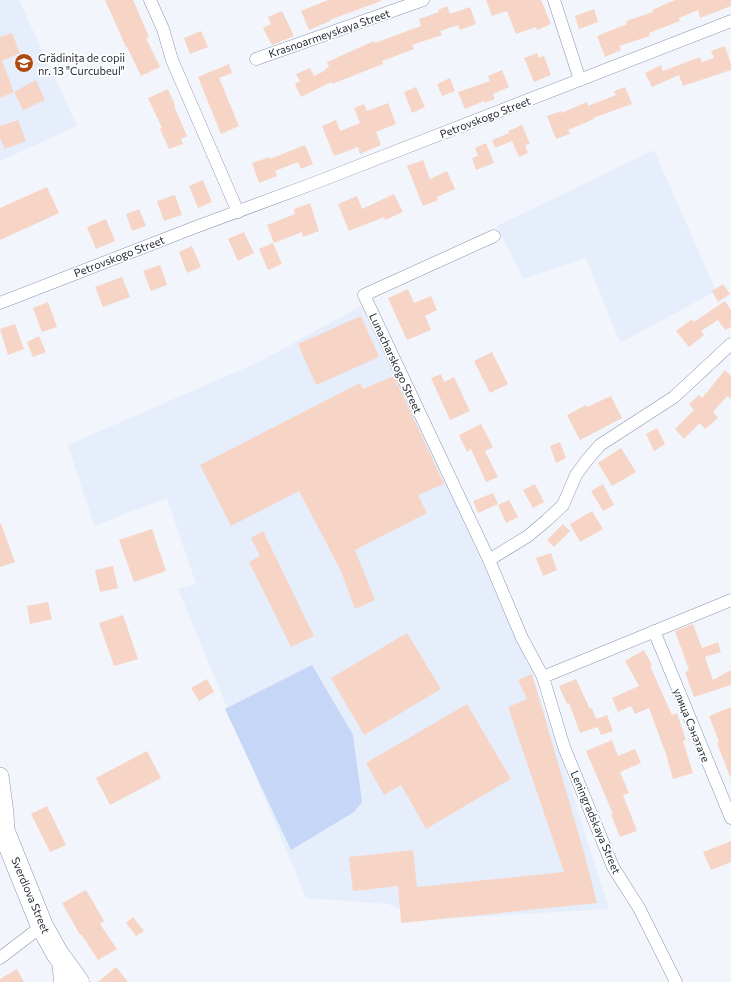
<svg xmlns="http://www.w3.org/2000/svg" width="731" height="982" viewBox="0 0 731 982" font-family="Commissioner,sans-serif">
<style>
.built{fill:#e6eefc}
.green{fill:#c6d6f6}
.building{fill:#f7d5c6}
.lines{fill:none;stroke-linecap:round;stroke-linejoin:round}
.street-casing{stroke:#8794af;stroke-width:13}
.secondary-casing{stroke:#8794af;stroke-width:18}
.highway-casing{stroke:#8794af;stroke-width:23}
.street{stroke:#fff;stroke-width:12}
.secondary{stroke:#fff;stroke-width:17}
.highway{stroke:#fff;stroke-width:22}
.labels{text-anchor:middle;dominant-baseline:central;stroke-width:3.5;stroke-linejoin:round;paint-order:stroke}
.street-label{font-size:11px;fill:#252a35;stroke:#fff}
.poi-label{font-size:11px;fill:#252a35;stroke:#fff;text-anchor:start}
</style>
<rect width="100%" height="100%" fill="#f2f5fb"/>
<g class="built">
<polygon points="0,0 19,0 77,126 0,161"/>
<polygon points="654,150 716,291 620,343 586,258 523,279 497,226"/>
<polygon points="361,306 449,489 532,674 567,776 609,909 423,920 388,904 306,898 178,589 196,584 167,498 94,526 68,445 259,362"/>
</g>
<polygon class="green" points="312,665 353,735 362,802 354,812 291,850 225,709"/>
<g class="building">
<polygon points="105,0 133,0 149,37 146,38 160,67 141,76 127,47 126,47"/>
<polygon points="328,0 381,0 381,1 330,20 330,21 309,30 301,11"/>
<polygon points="486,0 541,0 551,24 537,30 536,27 516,34 507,11 492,16"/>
<polygon points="675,0 731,0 731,6 700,18 698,10 679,18 680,21 649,33 650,36 619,46 621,50 605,57 597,36 627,24 626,21 653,12 652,10"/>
<polygon points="447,6 450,14 470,7 476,24 460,30 458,25 440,31 442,35 412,45 414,49 382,61 383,64 332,84 331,82 301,97 295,84 300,81 296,74 310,68 314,76 326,70 325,69 329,67 327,62 374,41 375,43 421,26 419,19 439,12 438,10"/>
<polygon points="594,9 598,22 579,29 575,16"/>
<polygon points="282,11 294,36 272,45 263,28 271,24 268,17"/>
<polygon points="201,31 208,47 190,54 184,38"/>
<polygon points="12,33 20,53 2,61 14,92 0,98 0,37"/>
<polygon points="725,46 731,64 731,70 683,86 679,75 652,87 645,73 661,65 663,71 700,57 702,62 714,58 711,51"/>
<polygon points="537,53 539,58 544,56 551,75 534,82 524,58"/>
<polygon points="229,64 232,73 219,78 239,126 221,134 198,77"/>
<polygon points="502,70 509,87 493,94 495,99 485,103 484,101 465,109 458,92 490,81 488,76"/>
<polygon points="450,78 455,91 442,96 437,84"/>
<polygon points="36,80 45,100 23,110 14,92"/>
<polygon points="416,87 425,107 412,113 404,92"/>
<polygon points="625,87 632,104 593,118 594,119 568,130 570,134 556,139 547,116 561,111 561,113 587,102 588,106 616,95 614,91"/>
<polygon points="168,89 175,105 174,106 187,136 181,139 183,144 169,149 160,129 162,128 148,98"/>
<polygon points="388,103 396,124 376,132 381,145 360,154 358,147 334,156 322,126 336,120 340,131 360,123 354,108 364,104 367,111"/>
<polygon points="18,120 26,141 5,149 0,138 0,126"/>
<polygon points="522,125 530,144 525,145 528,153 519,157 512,141 495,148 492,140 509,133 508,131"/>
<polygon points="486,143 494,163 476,170 472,158 478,156 475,148"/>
<polygon points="305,145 313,164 301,169 298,162 275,171 277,176 259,183 252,163 270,157 270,159"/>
<polygon points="423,160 430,179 447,171 455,189 437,197 438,200 423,206 407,166"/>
<polygon points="203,180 212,202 198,208 189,186"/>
<polygon points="47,187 59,213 0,240 0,208"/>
<polygon points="394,194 403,212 385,220 384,217 349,231 338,204 357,196 362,209"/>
<polygon points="175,195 182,215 164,221 157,201"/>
<polygon points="310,203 319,231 303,237 302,232 274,243 267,225 295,214 294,209"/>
<polygon points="139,209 146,226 132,231 126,214"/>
<polygon points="106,219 115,241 96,249 87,227"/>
<polygon points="244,232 254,253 238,261 228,239"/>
<polygon points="273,243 282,264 268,270 259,249"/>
<polygon points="192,246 201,267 187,273 179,252"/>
<polygon points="160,265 167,285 151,291 143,271"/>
<polygon points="122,277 130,297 103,307 95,287"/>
<polygon points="723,284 730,294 718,302 712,291"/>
<polygon points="408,289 414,303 431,296 437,310 425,316 431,330 407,340 388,298"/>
<polygon points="725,301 731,310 731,327 725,330 718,320 701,331 704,335 689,347 676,331 692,319 694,322"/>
<polygon points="48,302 57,327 42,332 33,308"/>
<polygon points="361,316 379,357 316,385 298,344"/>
<polygon points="15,324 24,349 8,355 0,329"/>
<polygon points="39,336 46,352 33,357 27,342"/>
<polygon points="492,352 508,384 490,393 474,361"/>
<polygon points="725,370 731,376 731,399 727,396 713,412 718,418 705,429 700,423 684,439 675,429 694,410 689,404 699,395 702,398"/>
<polygon points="441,374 444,382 454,377 470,411 450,420 431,378"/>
<polygon points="394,376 444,484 418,495 427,513 355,550 375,600 355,609 341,571 299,491 231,526 200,465 360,383 363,389"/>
<polygon points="611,396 622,418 580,440 567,415 586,405 587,407"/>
<polygon points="481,424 493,447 485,451 498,477 486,482 471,449 467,452 459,435"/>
<polygon points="657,428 665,444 654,451 646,434"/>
<polygon points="560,442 566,458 556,463 550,446"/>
<polygon points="621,448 636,472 612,486 598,463"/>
<polygon points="535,484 544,502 533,508 523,490"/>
<polygon points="603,484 614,505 603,511 591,491"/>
<polygon points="493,493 498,504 478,513 473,501"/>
<polygon points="509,500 518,517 506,523 498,505"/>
<polygon points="592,511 603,529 580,542 570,524"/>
<polygon points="0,524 1,524 15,562 0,567"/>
<polygon points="563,524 570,531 554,547 547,540"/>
<polygon points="152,529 166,571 134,582 119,540"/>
<polygon points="263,531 314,636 291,647 249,562 260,556 251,538"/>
<polygon points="551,553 557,570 543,576 536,558"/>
<polygon points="113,566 118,588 100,592 95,570"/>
<polygon points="48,602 52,619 30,624 27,606"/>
<polygon points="123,615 138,659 114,666 99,623"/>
<polygon points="693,624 702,648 718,642 721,652 705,657 713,680 731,670 731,685 694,697 685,672 689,670 675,631"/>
<polygon points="407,633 441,689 364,735 331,678"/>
<polygon points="644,650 652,665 650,666 672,715 677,713 686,740 683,741 693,773 673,779 666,754 649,708 635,714 631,706 618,712 612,698 639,686 625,661"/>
<polygon points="532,674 585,856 597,903 401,923 398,886 353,891 349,857 413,850 417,887 564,872 508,707 527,699 518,680"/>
<polygon points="207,679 214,692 199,701 191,688"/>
<polygon points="576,679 590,709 592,708 596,719 607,715 613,731 601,735 598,727 580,733 569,703 567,704 559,686"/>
<polygon points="467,704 511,779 426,829 401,785 384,795 366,763"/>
<polygon points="731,707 731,776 730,777 717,743 719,742 709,716"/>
<polygon points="612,740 618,756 635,749 641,763 620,772 629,793 623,795 637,831 620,837 611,814 613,814 586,751"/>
<polygon points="147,751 161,778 110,805 96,778"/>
<polygon points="47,806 66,845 50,852 31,814"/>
<polygon points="731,841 731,862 711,870 703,852"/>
<polygon points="86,890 104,921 100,924 117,949 98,960 81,934 80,935 62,903"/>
<polygon points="133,917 144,931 136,936 126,923"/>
<polygon points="116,967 128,982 98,982"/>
<polygon points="17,969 24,982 0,982 0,979"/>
</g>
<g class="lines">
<defs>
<g id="street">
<polyline points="150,0 163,29 172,60 238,212"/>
<polyline points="554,0 580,80"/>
<polyline points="256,59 423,0"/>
<polyline points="494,236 364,295 489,560 522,638 543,677 564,747 613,867 639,908 676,982"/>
<polyline points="0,303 193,228 312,184 731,21"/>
<polyline points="489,560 528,536 547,520 563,505 576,475 587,460 600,445 674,397 731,344"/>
<polyline points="654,631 731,818"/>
<polyline points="543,677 731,600"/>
<polyline points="0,958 42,926"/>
<polyline points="58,959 60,982"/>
</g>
<polyline id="secondary" points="0,776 5,813 6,834"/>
<polyline id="highway" points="0,822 42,926 57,953 78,982"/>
</defs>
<use href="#street" class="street-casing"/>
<use href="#secondary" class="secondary-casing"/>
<use href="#highway" class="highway-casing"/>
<use href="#street" class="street"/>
<use href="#secondary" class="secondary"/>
<use href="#highway" class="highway"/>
</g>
<defs>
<symbol id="school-disc" viewBox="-11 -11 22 22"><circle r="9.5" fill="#ad4a11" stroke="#fff"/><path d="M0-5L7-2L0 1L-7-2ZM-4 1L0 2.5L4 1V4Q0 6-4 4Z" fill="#fff"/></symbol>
</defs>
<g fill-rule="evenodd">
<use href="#school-disc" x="13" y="52" width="22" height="22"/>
</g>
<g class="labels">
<g class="street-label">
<text transform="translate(329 33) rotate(-19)">Krasnoarmeyskaya Street</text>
<text transform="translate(485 117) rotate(-21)">Petrovskogo Street</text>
<text transform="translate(119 256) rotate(-21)">Petrovskogo Street</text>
<text transform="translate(396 363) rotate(65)">Lunacharskogo Street</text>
<text transform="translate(692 725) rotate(68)">улица Сэнэтате</text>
<text transform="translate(596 822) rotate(67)">Leningradskaya Street</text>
<text transform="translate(31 895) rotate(67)">Sverdlova Street</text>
</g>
<g class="poi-label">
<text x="38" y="57">Grădinița de copii<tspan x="38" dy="13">nr. 13 "Curcubeul"</tspan></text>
</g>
</g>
</svg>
